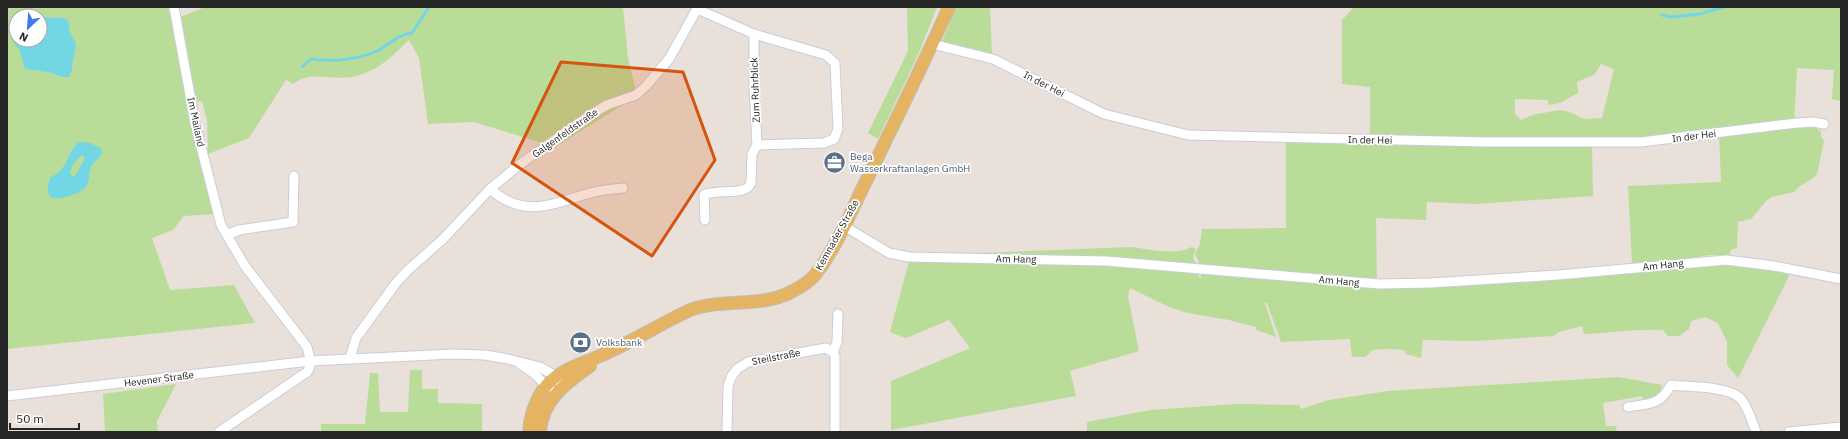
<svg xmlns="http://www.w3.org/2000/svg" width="1848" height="439" viewBox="0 0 1848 439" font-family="'IBM Plex Sans',sans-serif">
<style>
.green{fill:#b9dc99;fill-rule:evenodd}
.water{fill:#72d6e4;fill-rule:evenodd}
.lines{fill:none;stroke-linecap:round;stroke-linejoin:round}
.stream{stroke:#72d6e4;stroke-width:3}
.minor-casing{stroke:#c8cdd8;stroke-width:11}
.major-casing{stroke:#bebebe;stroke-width:14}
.minor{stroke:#fff;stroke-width:9}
.major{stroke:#e5b462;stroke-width:12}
.marked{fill:#d5540f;fill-opacity:0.2;stroke:#d5540f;stroke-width:3;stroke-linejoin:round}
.labels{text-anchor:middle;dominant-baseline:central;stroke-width:3.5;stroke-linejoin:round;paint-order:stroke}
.street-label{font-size:10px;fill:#272727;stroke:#fff}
.service-label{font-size:10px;fill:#4e5e75;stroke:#fff;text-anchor:start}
</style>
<rect width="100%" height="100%" fill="#e9e0d9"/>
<g class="green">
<path d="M7,7h161l3,14 34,-14h418l5,51 9,38 -82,51 -81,-25 -46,2 -9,-66 -10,-18c-17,16 -29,30 -53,36 -21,6 -45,-7 -63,8l-7,-4 -37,58 -41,16 -1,-34 -5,-19 -14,2 27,111 -31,2 -11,14 -21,8 18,52 64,-5 21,38 -248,26zM16,16h24v24h-24z"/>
<polygon points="907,7 937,7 918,55 878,139 868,133 908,51"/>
<polygon points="956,7 990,7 992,56 942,42"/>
<path d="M1354,7h487v94l-9,-2 2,-29 -37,-2 -3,56 19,1 8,7v5l3,4 -7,33 -5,5 -12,7 -6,6 -22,5 -6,4 -15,18 -13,3 -1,26 -6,2 -2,5h-20l-28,5 -49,4 -4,-78 93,-4 -2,-50 -81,8 -268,-4v-49l-28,-3v-64zM1601,64l13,5 -12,49 -18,1 -14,-7 -10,-2 -28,5 -11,5 -6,-6v-15l33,1v5l12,-2 18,-10 -1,-11 18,-8z"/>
<polygon points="1286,143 1592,145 1593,196 1476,204 1427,202 1426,220 1376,218 1377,280 1200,265 1195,254 1200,244 1202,229 1286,228"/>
<path d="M1132,247c15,2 46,9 59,0l5,2 -3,8 3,8 -218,-9v-3z"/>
<path d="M909,261l166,2 122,8 2,6 2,2 -1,-8 141,13 374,-20 35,2 41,6 -53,106 -11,-13v-23l-9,-19 -13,-6 -14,4 -2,8 -10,7h-11l-5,-6c-27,-1 -53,3 -79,4l-2,-8 -23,6 -5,4 -81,5 -50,-1 -2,18 -15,-4 -2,-4 -17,-1 -14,1 -8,7h-13l-2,-18 -69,3 -14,-39h-2l11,34 -20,-7v-3l-27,-7 -41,-7 -19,-6 -39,-19 -2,8 11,55 -69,20 6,25 -185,34v-49l79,-33 -21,-28 -43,18 -16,-6z"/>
<polygon points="410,370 422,370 422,389 438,389 438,403 482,404 482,432 321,432 321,424 365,424 370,373 378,373 380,412 408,412"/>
<path d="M1619,377l43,8c-3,12 -7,14 -19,15l-1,-4 -39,7 3,23h10l1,6h-530v-10l64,-12 85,-6 63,1 2,4 28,-9 59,-9z"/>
<polygon points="176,384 157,421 158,432 105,432 103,394"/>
</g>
<g class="water">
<polygon points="40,17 63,18 68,20 70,33 76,44 71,73 69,77 62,77 48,72 25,69 20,51 13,41 13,31 16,27 16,40 40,40"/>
<path d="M78,142l12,1 12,6c0,9 -8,12 -11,18 -3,5 -1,11 -3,16 -3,10 -26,17 -36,15 -6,-4 -4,-13 -2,-20 20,-11 15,-21 28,-36zM82,155l3,3 -9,17 -4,2 -2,-5 3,-8z"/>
</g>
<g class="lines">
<g class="stream">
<polyline points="1703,13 1724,7"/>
<polyline points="1662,15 1672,17 1700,14"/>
<path d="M302,67l9,-8c21,3 48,1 68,-9 11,-6 20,-16 33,-17l17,-26"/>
</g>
<defs>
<g id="minor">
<path d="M174,7l21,116 26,102 24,41 62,81c2,8 6,18 0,25l-88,60"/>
<polyline points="697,9 754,34 826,55 835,63 838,129 834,139 824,143 757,145"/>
<polyline points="932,44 993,59 1104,114 1188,135 1486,142 1641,142 1797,123 1814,122 1824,124"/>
<path d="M490,189c32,28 58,17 93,6 13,-4 27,-6 40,-7"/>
<path d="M705,220l-1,-25c12,-7 42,2 47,-12l1,-29 5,-9 -3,-59v-52"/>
<polyline points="844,226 889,253 909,257 1106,261 1379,284 1430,283 1558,275 1726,260 1774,266 1841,279"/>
<polyline points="227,235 239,230 293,222 294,176"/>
<polyline points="350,358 356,338 396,283 407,271 443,239 490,189 519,165 590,115 607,105 636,95 646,86 669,59 698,7"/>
<polyline points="519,363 536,375 546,386 550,387"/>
<polyline points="7,396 310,361 453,354 485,355 508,359 540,367 557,377 558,381"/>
<path d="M1628,407c22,-4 31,-1 43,-22 18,2 56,1 69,13 8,8 12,24 16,34"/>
<polyline points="727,432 728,387 731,377 737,369 748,362 826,348 833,352"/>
<polyline points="835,432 835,356 833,352 837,342 838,314"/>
<polyline points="1789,432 1841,427"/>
</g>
<g id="major">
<path d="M529,432c1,-16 7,-34 17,-46 14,-17 37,-22 56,-31 30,-13 58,-31 88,-45 32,-12 71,-2 101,-18 8,-4 18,-10 24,-17 22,-28 36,-64 52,-96 28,-57 56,-114 82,-172"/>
<path d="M540,432c2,-32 26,-49 50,-66"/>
</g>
</defs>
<use href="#minor" class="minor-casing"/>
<use href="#major" class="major-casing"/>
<use href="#minor" class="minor"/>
<use href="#major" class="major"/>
</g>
<path class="marked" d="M561,62l122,10 32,88 -63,96 -140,-93z"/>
<defs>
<symbol id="office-disc" viewBox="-11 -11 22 22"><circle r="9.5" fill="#5c6f8a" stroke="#fff"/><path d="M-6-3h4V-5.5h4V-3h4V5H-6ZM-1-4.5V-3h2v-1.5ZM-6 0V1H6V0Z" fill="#fff"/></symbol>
<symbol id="bank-disc" viewBox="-11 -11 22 22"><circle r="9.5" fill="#5c6f8a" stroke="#fff"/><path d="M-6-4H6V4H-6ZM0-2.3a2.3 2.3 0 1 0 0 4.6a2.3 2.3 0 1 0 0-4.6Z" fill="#fff"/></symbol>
</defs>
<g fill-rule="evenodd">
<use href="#office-disc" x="822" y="150" width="25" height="25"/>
<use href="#bank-disc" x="568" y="330" width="25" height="25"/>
</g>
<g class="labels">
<g class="street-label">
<text transform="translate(1044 84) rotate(27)">In der Hei</text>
<text transform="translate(755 90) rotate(-92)">Zum Ruhrblick</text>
<text transform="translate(196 122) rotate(78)">Im Mailand</text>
<text transform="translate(565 133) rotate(-35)">Galgenfeldstraße</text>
<text transform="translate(1694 136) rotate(-7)">In der Hei</text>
<text transform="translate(1370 140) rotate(1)">In der Hei</text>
<text transform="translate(837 235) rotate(-61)">Kemnader Straße</text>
<text transform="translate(1016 259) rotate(1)">Am Hang</text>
<text transform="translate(1663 265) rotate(-6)">Am Hang</text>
<text transform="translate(1339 281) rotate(5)">Am Hang</text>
<text transform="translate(776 357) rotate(-11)">Steilstraße</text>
<text transform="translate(159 379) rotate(-7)">Hevener Straße</text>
</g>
<g class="service-label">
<text x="850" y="156">Bega<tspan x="850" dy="12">Wasserkraftanlagen GmbH</tspan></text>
<text x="596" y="342">Volksbank</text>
</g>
</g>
<rect width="1848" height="439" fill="none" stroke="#272727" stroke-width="16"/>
<g transform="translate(28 28) rotate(206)"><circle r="19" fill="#ffffff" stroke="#a9a9a9"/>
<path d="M0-3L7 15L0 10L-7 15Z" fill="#437bec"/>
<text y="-6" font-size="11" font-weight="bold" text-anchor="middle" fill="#272727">N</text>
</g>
<path d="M10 423v6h69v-6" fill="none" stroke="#272727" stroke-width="2"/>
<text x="16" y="423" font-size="12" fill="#272727" stroke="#ffffff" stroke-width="3" paint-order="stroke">50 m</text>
</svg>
